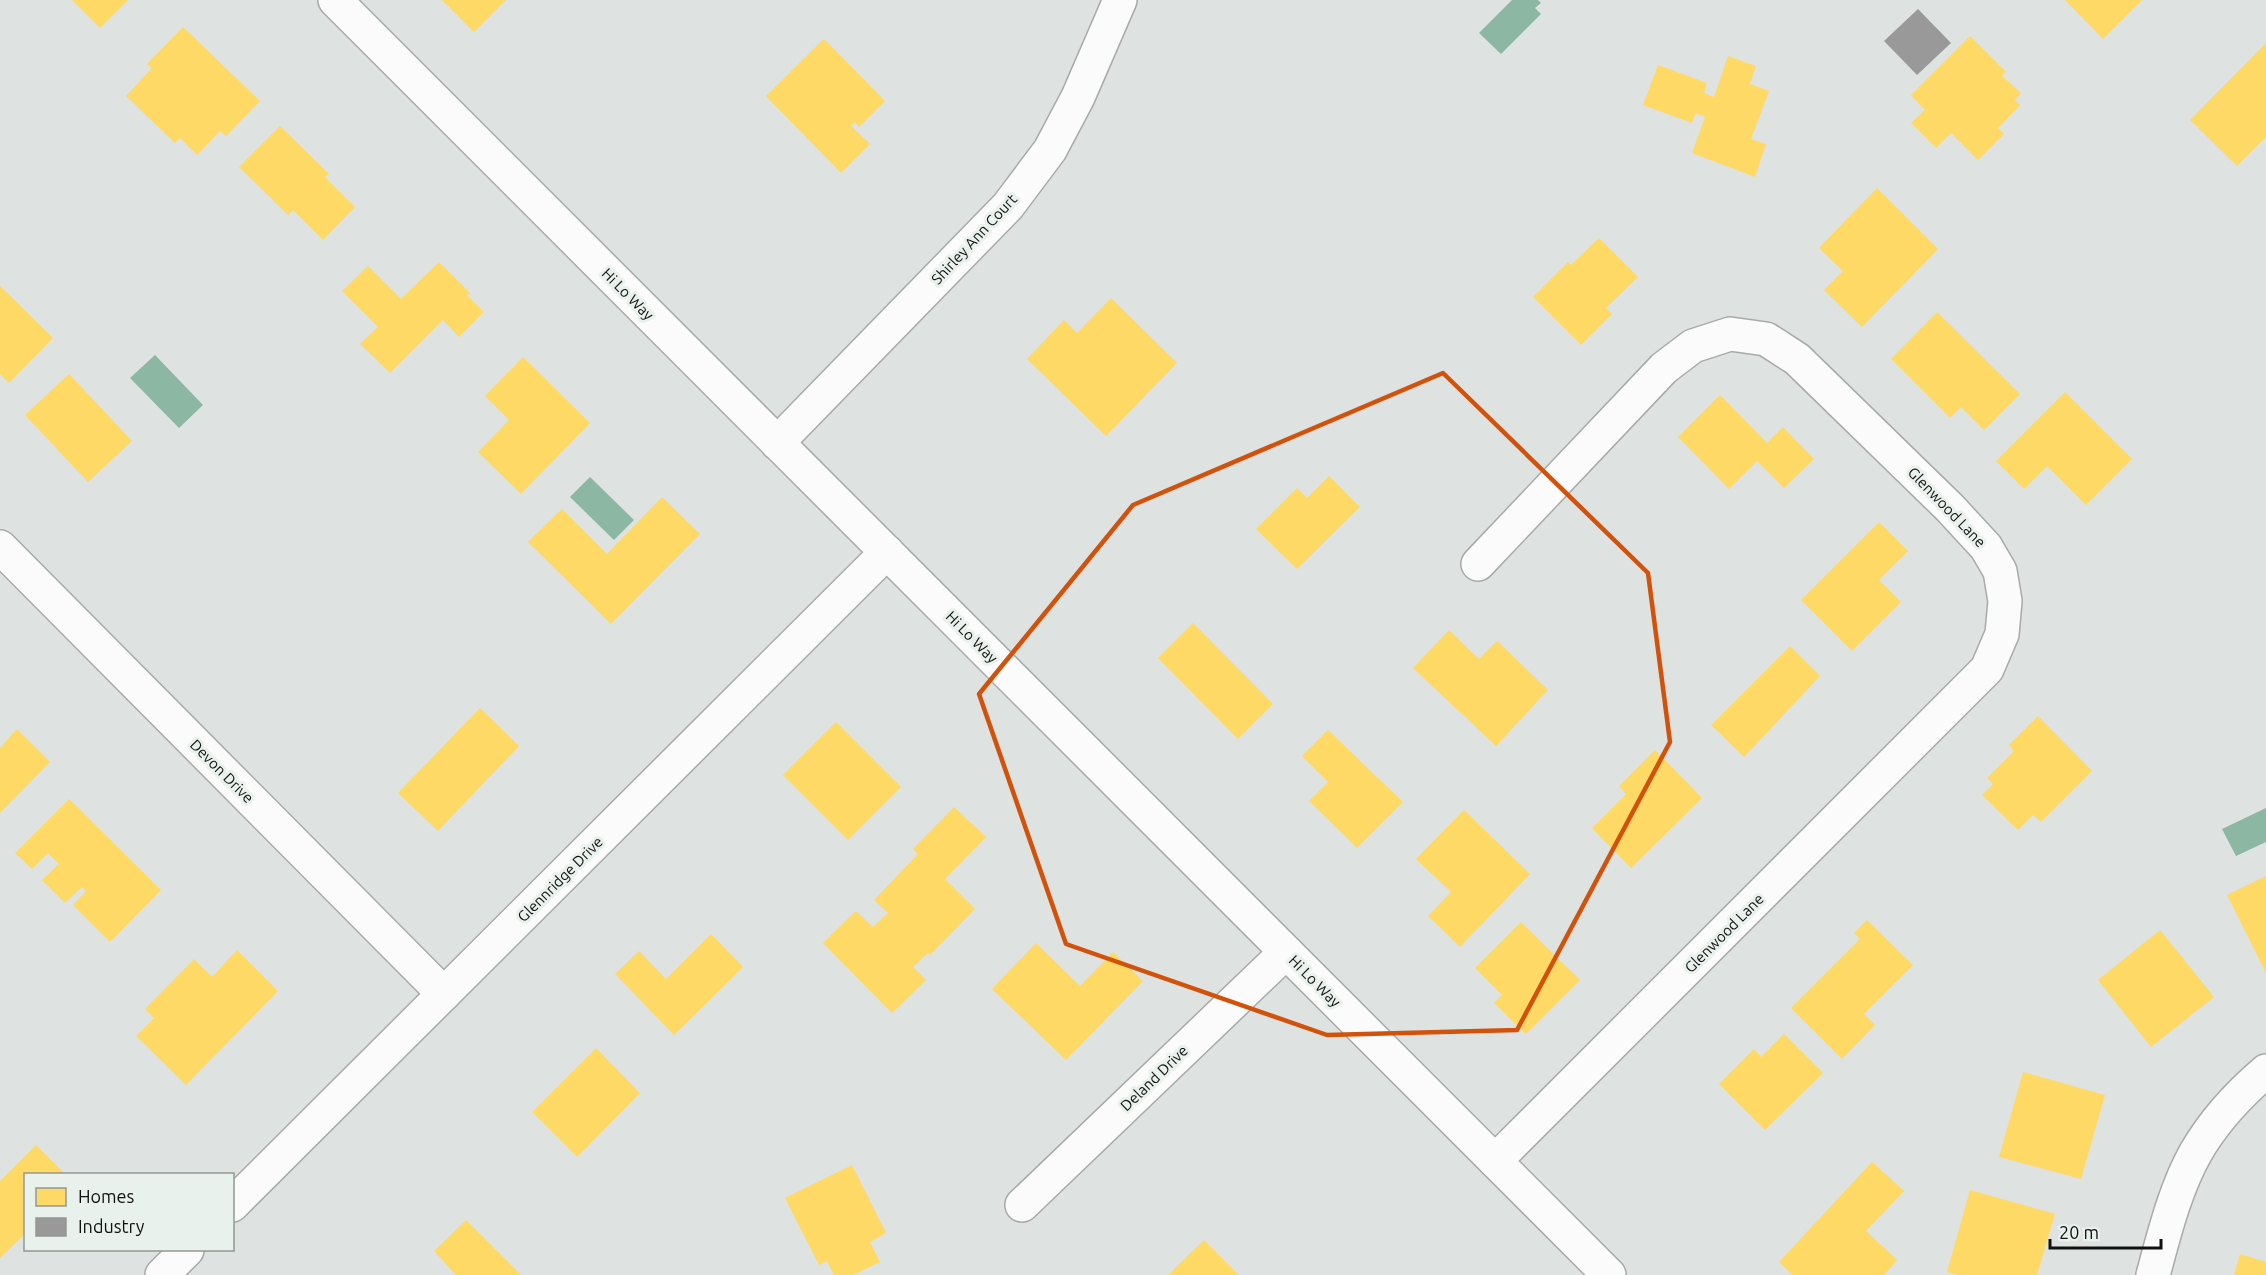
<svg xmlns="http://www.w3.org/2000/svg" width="2266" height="1275" viewBox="0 0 2266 1275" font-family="Ubuntu,sans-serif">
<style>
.water{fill:#8cb7a2}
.homes{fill:#ffd966}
.industry{fill:#999}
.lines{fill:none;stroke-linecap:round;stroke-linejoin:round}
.minor-casing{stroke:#a8aaa9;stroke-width:36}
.minor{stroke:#fafbfa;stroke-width:33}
.marked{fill:none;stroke:#d2520c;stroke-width:4.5;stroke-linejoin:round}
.labels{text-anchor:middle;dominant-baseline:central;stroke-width:6;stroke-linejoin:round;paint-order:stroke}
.street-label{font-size:15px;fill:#101211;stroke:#e9f1ed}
</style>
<rect width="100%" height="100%" fill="#dee2e0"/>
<g class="water">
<polygon points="1512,0 1538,0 1541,3 1535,8 1541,14 1501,54 1479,33"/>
<polygon points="155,355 203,405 179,428 130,378"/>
<polygon points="590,477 634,520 614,540 570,497"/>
<polygon points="2266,808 2266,842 2236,856 2222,829"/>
</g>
<g class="homes">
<polygon points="72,0 128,0 100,28"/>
<polygon points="442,0 506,0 474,32"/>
<polygon points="2065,0 2142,0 2103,39"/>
<polygon points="183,27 260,101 226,136 220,131 197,155 180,138 175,143 126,96 152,68 147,64"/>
<polygon points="1970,36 2006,72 2002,76 2021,93 2015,100 2020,105 1998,128 2004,134 1978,160 1951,133 1936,148 1911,123 1925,110 1911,95"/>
<polygon points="824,39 885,101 859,127 855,122 851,126 870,144 841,173 766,96"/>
<polygon points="2266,43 2266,137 2237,166 2190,120"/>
<polygon points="1728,56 1756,66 1750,84 1769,91 1751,139 1766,144 1755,177 1692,153 1705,117 1696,113 1692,123 1643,105 1658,65 1707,83 1704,93 1714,97"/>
<polygon points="280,126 329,174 325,177 355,207 323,240 293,210 288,215 239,167"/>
<polygon points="1877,188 1938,249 1862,327 1824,290 1843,271 1819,248"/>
<polygon points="1599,238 1638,277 1606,308 1612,314 1581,345 1533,297 1568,262 1571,265"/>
<polygon points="439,262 470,293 467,295 484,312 459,337 443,320 390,373 360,344 378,327 342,291 368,266 401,299"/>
<polygon points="0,286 53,338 9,383 0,374"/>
<polygon points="1111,298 1177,363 1106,436 1027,359 1064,320 1077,333"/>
<polygon points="1937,312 2020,394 1984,430 1961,407 1950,418 1891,359"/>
<polygon points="523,357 590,423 521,494 478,452 509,420 485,396"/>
<polygon points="69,374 132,441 88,482 25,415"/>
<polygon points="2065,392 2132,459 2086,505 2047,466 2024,489 1996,461"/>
<polygon points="1720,395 1767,443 1783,427 1814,459 1784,488 1757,461 1729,489 1678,437"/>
<polygon points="1329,476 1360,507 1297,569 1256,529 1297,488 1307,498"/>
<polygon points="662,497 700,534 611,624 528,542 562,509 607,554"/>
<polygon points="1879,522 1908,551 1879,580 1901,602 1852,651 1801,600"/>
<polygon points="1193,623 1273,704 1238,739 1158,658"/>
<polygon points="1449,630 1479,659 1497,641 1548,690 1496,746 1413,668"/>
<polygon points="1790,646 1820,676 1744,757 1711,725"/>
<polygon points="480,708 519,746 438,831 398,793"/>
<polygon points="2038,716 2092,771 2041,822 2033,815 2018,830 1982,795 1993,784 1987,778 2014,751 2009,745"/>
<polygon points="836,722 901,787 848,840 783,775"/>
<polygon points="17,729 50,762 0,813 0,748"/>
<polygon points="1328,730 1403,802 1357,848 1309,801 1328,782 1302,756"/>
<polygon points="1655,750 1702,798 1631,868 1592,828 1626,794 1619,786"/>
<polygon points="69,799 161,890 110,942 73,905 86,891 82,887 65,903 42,880 59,864 48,853 32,869 15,853"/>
<polygon points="954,807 986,837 945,879 975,909 930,955 928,953 913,967 926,980 892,1013 823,943 856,911 873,927 888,913 874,900 918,854 913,849"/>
<polygon points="1464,810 1530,874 1460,947 1428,916 1451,892 1416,859"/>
<polygon points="2266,876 2266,973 2227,895"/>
<polygon points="1867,920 1913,965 1864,1014 1875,1025 1842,1059 1791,1008 1860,939 1854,933"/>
<polygon points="1521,922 1580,980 1526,1034 1494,1003 1502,995 1475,968"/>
<polygon points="2160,930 2214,997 2151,1047 2098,980"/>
<polygon points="711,934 743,967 674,1035 615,974 639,951 666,979"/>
<polygon points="1036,943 1080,986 1113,952 1143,981 1066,1060 992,989"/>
<polygon points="237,950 278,991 186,1085 136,1036 154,1018 145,1009 194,959 212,977"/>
<polygon points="1784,1034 1823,1073 1765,1130 1719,1084 1754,1049 1761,1057"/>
<polygon points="596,1048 640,1093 577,1157 532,1112"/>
<polygon points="2023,1072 2105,1095 2081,1179 1999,1157"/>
<polygon points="36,1145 65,1174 26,1174 26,1233 0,1258 0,1181"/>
<polygon points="1872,1162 1904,1191 1866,1231 1897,1260 1884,1275 1793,1275 1779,1262"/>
<polygon points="852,1165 886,1233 870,1242 880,1262 853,1275 834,1275 827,1261 819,1265 785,1198"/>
<polygon points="1970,1190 2055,1214 2037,1275 1958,1275 1947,1272"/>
<polygon points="466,1220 521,1275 456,1275 434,1251"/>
<polygon points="1204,1240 1239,1275 1168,1275"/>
<polygon points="2240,1254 2266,1262 2266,1275 2234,1275"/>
</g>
<polygon class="industry" points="1918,9 1951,43 1917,75 1884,41"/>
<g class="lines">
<defs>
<g id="minor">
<polyline points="335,0 1609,1275"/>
<polyline points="777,443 1008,206 1050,150 1078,97 1120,0"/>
<polyline points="0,547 444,994"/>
<polyline points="1478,564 1664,368 1693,346 1730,334 1766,339 1797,359 1950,508 1986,547 2000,571 2005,601 2002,634 1987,669 1495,1161"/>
<polyline points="232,1205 887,552"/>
<polyline points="1022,1205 1286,952"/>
<polyline points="162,1275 187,1250"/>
<path d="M2153,1275c11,-40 22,-86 43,-123 18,-31 43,-58 70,-81"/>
</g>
</defs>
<use href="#minor" class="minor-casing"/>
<use href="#minor" class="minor"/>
</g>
<path class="marked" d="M1443,373l205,200 22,169 -153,288 -190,5 -261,-91 -87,-250 154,-189z"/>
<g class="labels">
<g class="street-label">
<text transform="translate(974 239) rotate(-47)">Shirley Ann Court</text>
<text transform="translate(628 294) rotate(45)">Hi Lo Way</text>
<text transform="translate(1947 507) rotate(46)">Glenwood Lane</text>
<text transform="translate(972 637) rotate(45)">Hi Lo Way</text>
<text transform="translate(222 771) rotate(45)">Devon Drive</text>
<text transform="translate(560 879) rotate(-45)">Glennridge Drive</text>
<text transform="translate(1724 933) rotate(-45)">Glenwood Lane</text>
<text transform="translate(1315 981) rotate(45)">Hi Lo Way</text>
<text transform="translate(1154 1078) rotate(-44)">Deland Drive</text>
</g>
</g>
<rect x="24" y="1173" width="210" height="78" fill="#e9f1ed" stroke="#929895" stroke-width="1.5"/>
<rect x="36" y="1188" width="30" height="18" fill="#ffd966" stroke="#929895" stroke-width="1.5"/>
<text x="78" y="1203" font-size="18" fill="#101211">Homes</text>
<rect x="36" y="1218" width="30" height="18" fill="#999999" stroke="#929895" stroke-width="1.5"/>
<text x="78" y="1233" font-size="18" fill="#101211">Industry</text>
<path d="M2050 1239v9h111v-9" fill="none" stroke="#101211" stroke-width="3"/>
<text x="2059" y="1239" font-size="18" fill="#101211" stroke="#e9f1ed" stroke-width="4.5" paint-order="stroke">20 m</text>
</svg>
